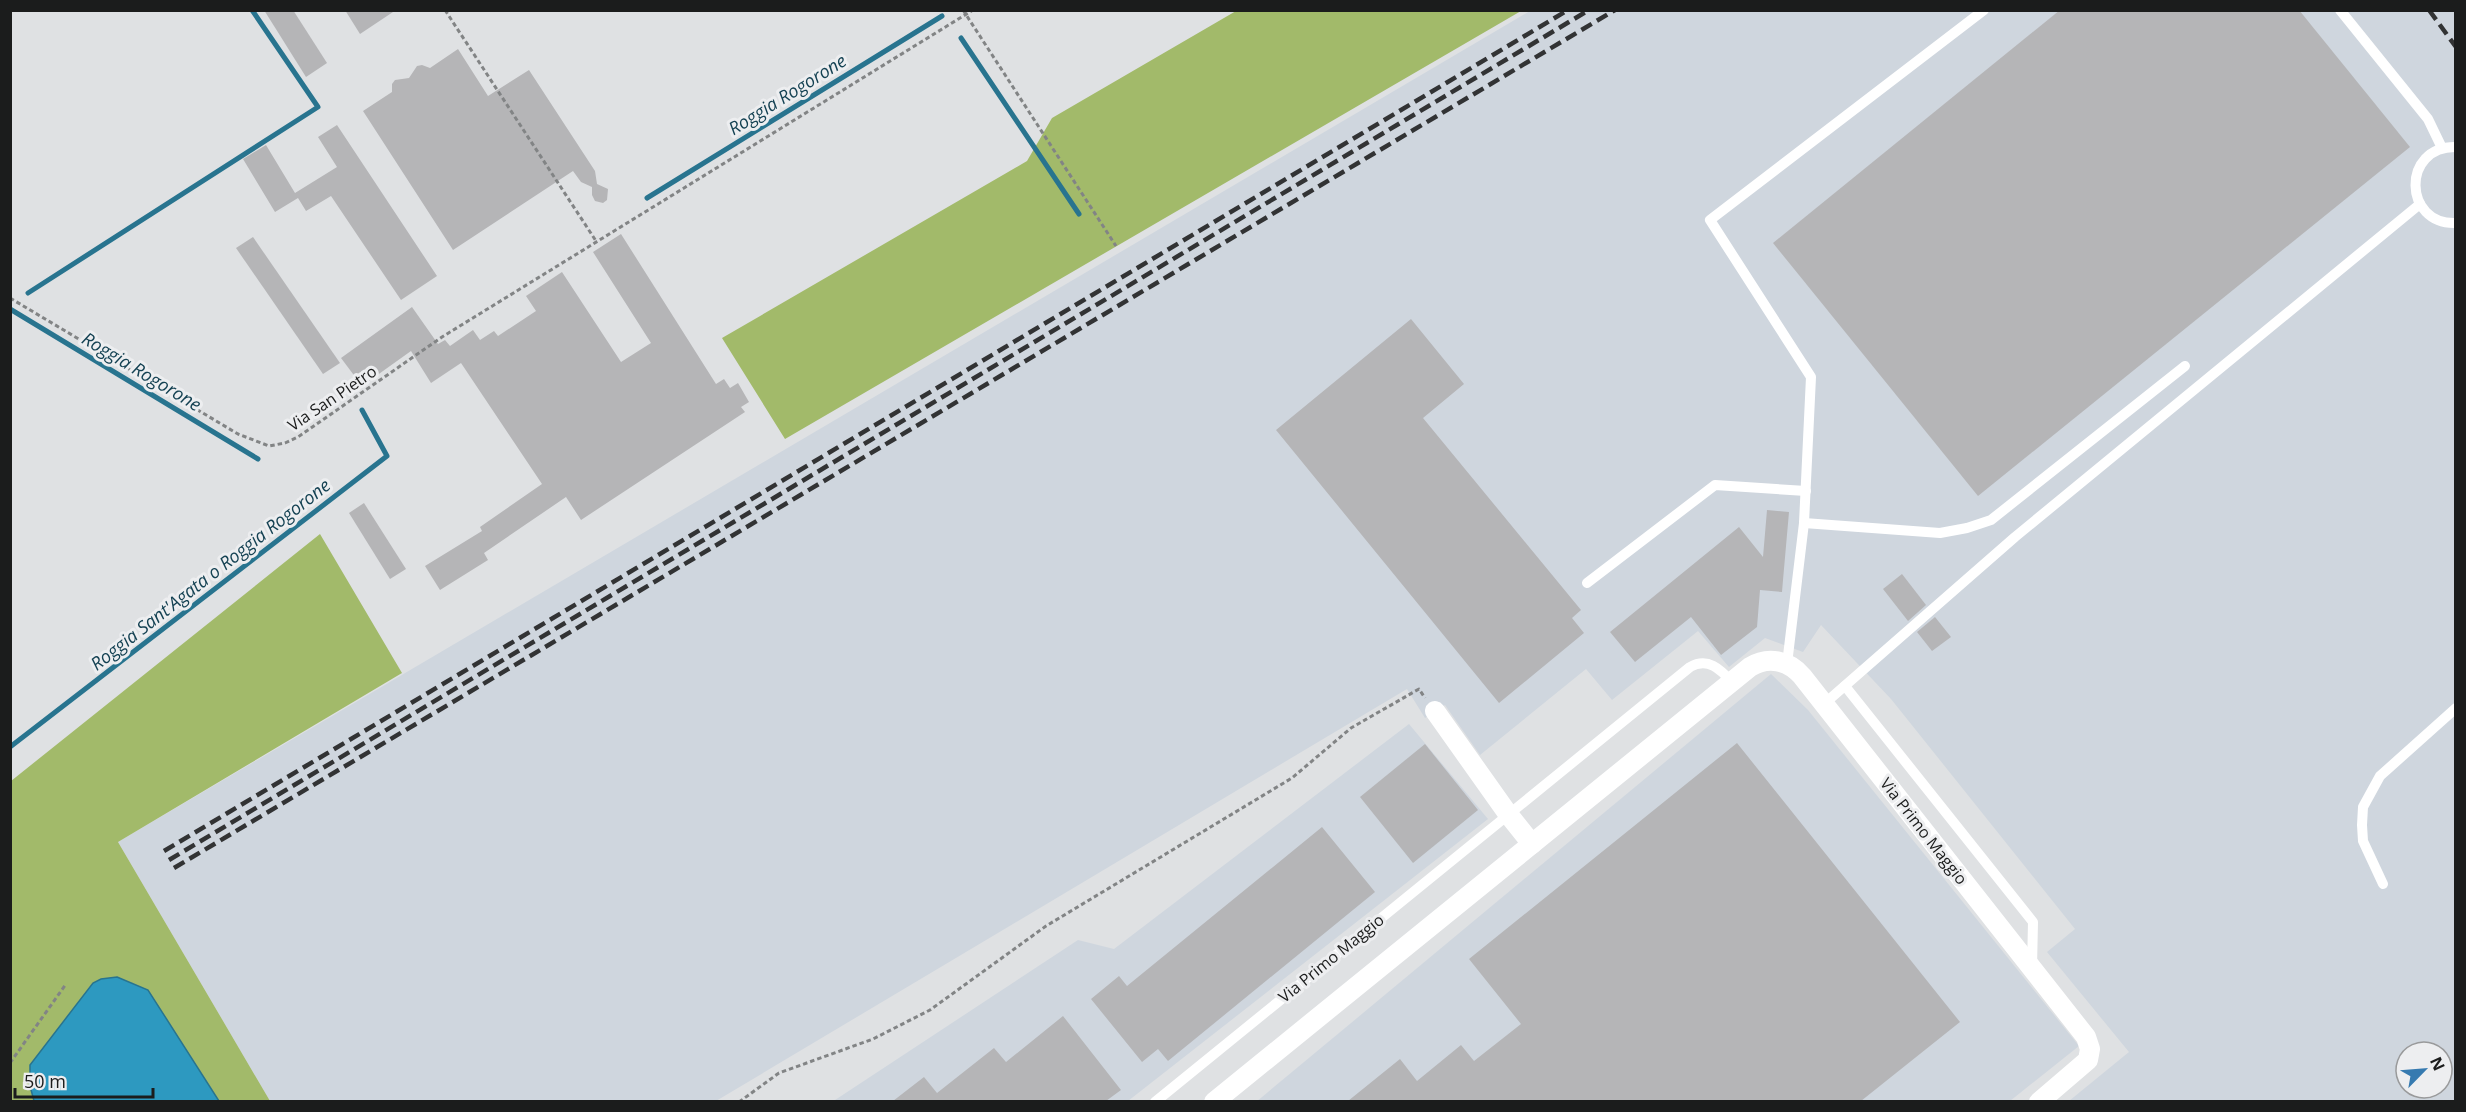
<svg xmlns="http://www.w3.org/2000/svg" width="2466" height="1112" viewBox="0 0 2466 1112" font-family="'Open Sans',sans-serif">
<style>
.built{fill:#cfd6de;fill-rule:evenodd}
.forest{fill:#a2ba6a}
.water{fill:#2d99c0;stroke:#28748f;stroke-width:1.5}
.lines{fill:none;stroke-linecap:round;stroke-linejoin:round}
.stream{stroke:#28748f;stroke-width:5}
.building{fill:#b5b5b7}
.path{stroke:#828485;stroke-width:3;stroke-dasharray:4.5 3;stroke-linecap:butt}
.service{stroke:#fff;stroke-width:10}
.minor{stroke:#fff;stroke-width:20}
.rail{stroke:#323334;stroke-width:4.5;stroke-dasharray:12 6;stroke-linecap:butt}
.labels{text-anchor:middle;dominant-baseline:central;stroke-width:6;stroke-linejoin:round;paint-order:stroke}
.street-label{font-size:16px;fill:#1b1c1c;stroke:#edeef0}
.water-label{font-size:18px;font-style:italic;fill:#154253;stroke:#edeef0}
</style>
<rect width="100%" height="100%" fill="#dfe1e3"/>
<g class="built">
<path d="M1530,11h925v1090h-386l60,-49 -82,-100 28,-23 -184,-230 -70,-74 -18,27 -38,-14 -36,29 -31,-36 -86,69 -26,-31 -106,86 -35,-50 -20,13 -18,-29 -691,412h-446l-152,-259zM2406,1052h36v36h-36z"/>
<polygon points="1771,674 1808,710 2079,1046 2010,1101 1256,1102"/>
<polygon points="1409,724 1488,819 1128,1101 832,1102 1078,940 1114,949"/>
</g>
<g class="forest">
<polygon points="1236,11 1521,11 785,439 722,338 1027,161 1052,118"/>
<polygon points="320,534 402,673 118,842 270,1101 11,1102 11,781"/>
</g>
<polygon class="water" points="117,977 148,990 219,1101 34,1101 30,1086 30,1065 93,983 101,979"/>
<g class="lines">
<g class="stream">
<polyline points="961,38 1079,214"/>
<polyline points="647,198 942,16"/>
<polyline points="28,293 318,107 252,10"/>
<polyline points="10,309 258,459"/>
<polyline points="10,747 387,456 362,410"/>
</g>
</g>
<g class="building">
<polygon points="264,10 293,10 327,63 306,77"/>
<polygon points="345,10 396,10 360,34"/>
<polygon points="2060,10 2299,10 2410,147 1978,496 1773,243"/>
<polygon points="458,49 488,96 529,70 595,171 597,184 608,189 607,200 603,203 595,201 592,195 592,187 581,182 573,171 453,250 363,111 392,92 392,84 395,80 409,78 417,66 422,65 430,68"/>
<polygon points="337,125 437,276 401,300 331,196 306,211 298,198 275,212 243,159 266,145 295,193 337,167 318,137"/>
<polygon points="621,234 716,384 724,379 730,388 738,383 749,402 741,407 745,412 581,520 566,497 484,553 488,560 440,590 425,566 482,531 480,527 542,484 461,363 431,383 411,351 362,386 341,358 412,307 438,344 445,340 450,346 473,330 480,340 494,331 498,336 536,311 526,296 562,272 621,362 651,343 593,252"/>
<polygon points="253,237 340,363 323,374 236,248"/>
<polygon points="1411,319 1464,384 1423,418 1581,610 1572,618 1584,633 1499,703 1276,430"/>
<polygon points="364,503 406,569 390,579 349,513"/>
<polygon points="1767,510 1789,512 1783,580 1782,592 1760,590 1757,627 1721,655 1691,617 1635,662 1610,632 1739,527 1763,557"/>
<polygon points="1902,574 1926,605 1908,621 1883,589"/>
<polygon points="1935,617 1951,637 1932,651 1917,632"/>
<polygon points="1737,743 1960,1022 1861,1101 1348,1101 1400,1059 1417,1081 1461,1045 1474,1061 1521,1024 1469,959"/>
<polygon points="1425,744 1478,810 1413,863 1360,797"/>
<polygon points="1322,827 1375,892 1168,1061 1158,1049 1142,1062 1091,999 1119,976 1127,986"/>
<polygon points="1063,1016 1121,1090 1106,1101 893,1101 924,1077 937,1093 994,1048 1006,1062"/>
</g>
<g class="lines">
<g class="path">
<polyline points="445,10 596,241"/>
<polyline points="963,10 1116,246"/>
<polyline points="10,298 238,434 269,446 285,443 298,437 442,337 973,10"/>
<polyline points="10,1063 66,984"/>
<polyline points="739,1102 779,1073 873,1039 930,1010 1046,926 1292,778 1351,728 1419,689 1425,698"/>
</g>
<g class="service">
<polyline points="2340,10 2428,119 2442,148"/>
<path d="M2456,147c-55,-1 -53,78 0,76"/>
<polyline points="1804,523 1940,533 1967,528 1991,520 2185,366"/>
<polyline points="1587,583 1715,485 1806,491"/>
<polyline points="1787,664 1804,523 1811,377 1710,220 1984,10"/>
<polyline points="1845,686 2033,922 2032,967"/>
<polyline points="1824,704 2015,537 2420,204"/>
<polyline points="2383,884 2363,841 2362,825 2363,807 2380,776 2456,708"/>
<path d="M1155,1102l535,-435c18,-10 30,2 42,15"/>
</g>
<g class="minor">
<polyline points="1435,711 1508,814 1532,844"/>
<path d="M1214,1102l536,-435c18,-11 38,-7 52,9l284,361 4,12 -2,11 -49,42"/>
</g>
<g class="rail">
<polyline points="2429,10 2456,47"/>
<polyline points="164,851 1568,10"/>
<polyline points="169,860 1589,10"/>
<polyline points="174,868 1615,10"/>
</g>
</g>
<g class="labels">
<g class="street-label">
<text transform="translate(332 398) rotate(-34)">Via San Pietro</text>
<text transform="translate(1924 831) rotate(52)">Via Primo Maggio</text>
<text transform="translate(1331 958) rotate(-39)">Via Primo Maggio</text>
</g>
<g class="water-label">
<text transform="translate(787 94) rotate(-32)">Roggia Rogorone</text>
<text transform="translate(142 371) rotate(31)">Roggia Rogorone</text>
<text transform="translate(210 574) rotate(-38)">Roggia Sant'Agata o Roggia Rogorone</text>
</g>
</g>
<rect width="2466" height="1112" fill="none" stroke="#1b1c1c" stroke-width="24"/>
<g transform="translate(2424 1070) rotate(65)"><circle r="28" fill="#edeef0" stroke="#999a9b" stroke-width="1.5"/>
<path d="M0-4.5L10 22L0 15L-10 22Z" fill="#367ab0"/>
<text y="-9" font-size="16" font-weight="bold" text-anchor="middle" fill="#1b1c1c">N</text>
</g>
<path d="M15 1088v9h138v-9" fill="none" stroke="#1b1c1c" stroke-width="3"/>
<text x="24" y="1088" font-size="18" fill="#1b1c1c" stroke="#edeef0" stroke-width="4.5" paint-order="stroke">50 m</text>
</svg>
